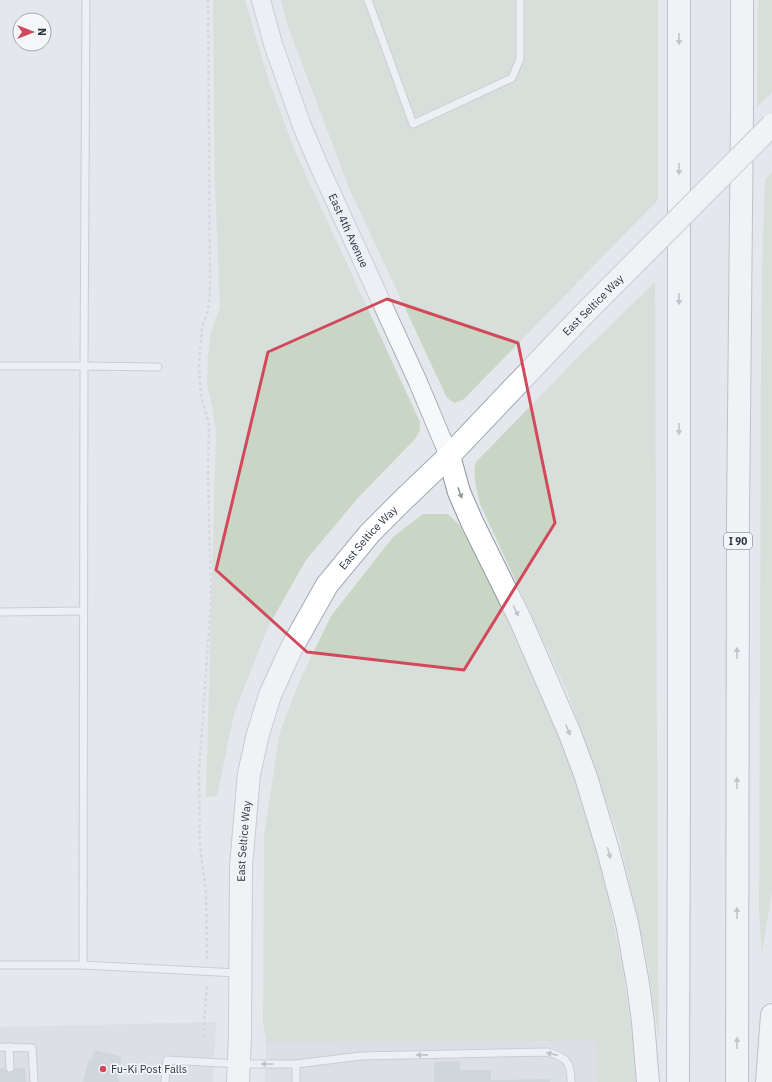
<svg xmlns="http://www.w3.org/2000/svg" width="772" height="1082" viewBox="0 0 772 1082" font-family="'IBM Plex Sans',sans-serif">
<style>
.built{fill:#d2d6de}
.green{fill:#c9d6c5}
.building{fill:#bbc0ca}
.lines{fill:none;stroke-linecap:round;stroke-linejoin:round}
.service-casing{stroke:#a9aeb7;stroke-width:9}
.tertiary-casing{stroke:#a9aeb7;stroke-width:20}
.primary-casing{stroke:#a3abb8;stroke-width:24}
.motorway-casing{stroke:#8b94a3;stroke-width:24}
.path{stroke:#c2c5cb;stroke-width:2.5;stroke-dasharray:3 3;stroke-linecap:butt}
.service{stroke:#f7f8fa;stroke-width:7}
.tertiary{stroke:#f7f8fa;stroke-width:18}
.primary{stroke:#fff;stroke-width:22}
.motorway{stroke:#fff;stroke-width:22}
.primary-bridge-casing{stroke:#a3abb8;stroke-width:24;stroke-linecap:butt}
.primary-bridge{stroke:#fff;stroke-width:22}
.oneway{fill:#959aa2}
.oneway2{fill:#9196a0}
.marked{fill:none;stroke:#d1495b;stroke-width:3;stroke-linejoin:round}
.poi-dot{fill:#d1495b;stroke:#f4f6f9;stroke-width:1.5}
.labels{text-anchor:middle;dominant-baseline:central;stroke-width:3.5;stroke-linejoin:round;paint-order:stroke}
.shield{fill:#f4f6f9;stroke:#676e7b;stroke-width:1}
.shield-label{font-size:10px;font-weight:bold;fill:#2b3445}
.street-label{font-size:11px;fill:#2b3445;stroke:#f4f6f9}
.poi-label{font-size:11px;fill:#2b3445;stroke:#f4f6f9;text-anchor:start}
</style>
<rect width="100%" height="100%" fill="#e4e7ec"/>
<g class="built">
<polygon points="216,1022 213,1082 0,1082 0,1027"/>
<polygon points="597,1041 597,1082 265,1082 266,1042"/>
</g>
<g class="green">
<polygon points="213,0 245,0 269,81 295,151 420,422 420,430 415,439 357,499 306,560 268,627 234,714 217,796 206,797 216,432 212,407 207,384 208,358 210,336 220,307 215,184"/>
<polygon points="281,0 658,0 658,200 464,399 455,403 447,398 349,188 287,24"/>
<polygon points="758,0 772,0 772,93 757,107"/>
<polygon points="772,172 772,893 762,953 759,910 761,359 762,268 765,180"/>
<path d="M655,282l3,687 1,72 -13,-86 -27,-117 -51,-144 -88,-190c-3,-14 -8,-28 -4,-42l104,-107z"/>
<polygon points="423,514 448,514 460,526 489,579 577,776 603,871 624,976 633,1040 636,1082 597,1082 596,1041 266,1042 263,1023 264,834 280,732 299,682 331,616 393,537"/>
</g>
<g class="building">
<polygon points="95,1050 122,1057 117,1078 120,1079 119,1082 83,1082 89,1059 92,1060"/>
<polygon points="460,1061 460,1070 491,1070 491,1080 550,1079 550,1082 434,1082 434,1062"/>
<polygon points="0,1068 25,1068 26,1082 0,1082"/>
</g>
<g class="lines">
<defs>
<g id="service">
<polyline points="368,0 413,124 512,78 520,59 520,0"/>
<polyline points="0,366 84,366 86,0"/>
<polyline points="0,612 83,611"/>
<polyline points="0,965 83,965 238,973"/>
<polyline points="83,965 84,366 158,367"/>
<polyline points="0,1047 32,1048 34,1082"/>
<polyline points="9,1047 10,1068"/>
<polyline points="296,1064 296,1082"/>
<path d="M165,1082l2,-22 72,4h57l65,-8 186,-4c19,5 24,9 24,30"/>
</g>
<g id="tertiary">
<path id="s1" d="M261,0l12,44 29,82 17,40 99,216 31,74"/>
</g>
<g id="primary">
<path id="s2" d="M238,1082l2,-46 1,-170 8,-92 9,-40 12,-39 21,-46 36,-64 43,-52 33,-33 46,-44 132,-139"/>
</g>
<g id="motorway">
<polyline points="449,456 459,492 472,522 521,621 570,734 586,777 608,850 627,923 638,984 643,1022 648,1082"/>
<polyline points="678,1082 679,786 679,0"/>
<polyline points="737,1082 738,520 742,112 742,0"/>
<polyline points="767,1082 772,1015"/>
</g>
</defs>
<use href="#service" class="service-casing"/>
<use href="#tertiary" class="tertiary-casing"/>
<use href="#primary" class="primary-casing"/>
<use href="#motorway" class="motorway-casing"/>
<g class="path">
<polyline points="207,959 206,893 200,846 199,772 211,602 208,474 209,424 201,396 199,365 202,327 208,311 210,291 208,0"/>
<polyline points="203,1037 207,984"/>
</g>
<use href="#service" class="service"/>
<use href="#tertiary" class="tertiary"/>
<use href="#primary" class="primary"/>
<use href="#motorway" class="motorway"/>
<defs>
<polyline id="primary-bridge" points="581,317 772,125"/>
</defs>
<use href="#primary-bridge" class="primary-bridge-casing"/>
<use href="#primary-bridge" class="primary-bridge"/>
</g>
<defs><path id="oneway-solid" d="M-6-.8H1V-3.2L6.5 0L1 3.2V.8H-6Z"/></defs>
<g class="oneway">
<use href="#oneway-solid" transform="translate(679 39) rotate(90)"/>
<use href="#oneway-solid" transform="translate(679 169) rotate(90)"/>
<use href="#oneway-solid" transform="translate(679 299) rotate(90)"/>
<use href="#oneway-solid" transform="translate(679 429) rotate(90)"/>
<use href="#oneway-solid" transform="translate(460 493) rotate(70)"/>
<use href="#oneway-solid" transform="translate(516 611) rotate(63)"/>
<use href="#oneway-solid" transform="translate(737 653) rotate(-90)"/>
<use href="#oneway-solid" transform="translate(568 730) rotate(67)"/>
<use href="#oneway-solid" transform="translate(737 783) rotate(-90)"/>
<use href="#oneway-solid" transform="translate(609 853) rotate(75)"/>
<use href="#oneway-solid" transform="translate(737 913) rotate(-90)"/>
<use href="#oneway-solid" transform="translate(737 1043) rotate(-90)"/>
</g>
<g class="oneway2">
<use href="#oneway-solid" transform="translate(552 1054) rotate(-167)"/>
<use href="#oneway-solid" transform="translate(422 1055) rotate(179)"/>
<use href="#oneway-solid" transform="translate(267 1064) rotate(-180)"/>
</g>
<path d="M0 0H772V1082H0ZM387,299l131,44 37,180 -91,147 -157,-18 -91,-82 52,-218z" fill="#e4e7ec" fill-opacity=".55" fill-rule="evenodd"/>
<path class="marked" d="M387,299l131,44 37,180 -91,147 -157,-18 -91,-82 52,-218z"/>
<circle class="poi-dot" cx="103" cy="1069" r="4"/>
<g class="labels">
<rect class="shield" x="724" y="533" width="28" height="16" rx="3"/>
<g class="shield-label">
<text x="738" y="541">I 90</text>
</g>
<g class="street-label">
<text stroke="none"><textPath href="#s1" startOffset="247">East 4th Avenue</textPath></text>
<text transform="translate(593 305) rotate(-45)">East Seltice Way</text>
<text stroke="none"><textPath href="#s2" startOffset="577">East Seltice Way</textPath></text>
<text stroke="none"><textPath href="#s2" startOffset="241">East Seltice Way</textPath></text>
</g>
<g class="poi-label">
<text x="111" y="1069">Fu-Ki Post Falls</text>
</g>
</g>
<g transform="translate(32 32) rotate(90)"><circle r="19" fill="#f4f6f9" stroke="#a4a8b1"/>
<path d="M0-3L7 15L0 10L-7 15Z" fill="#d1495b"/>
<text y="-6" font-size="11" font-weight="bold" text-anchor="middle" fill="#2b3445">N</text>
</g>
</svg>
